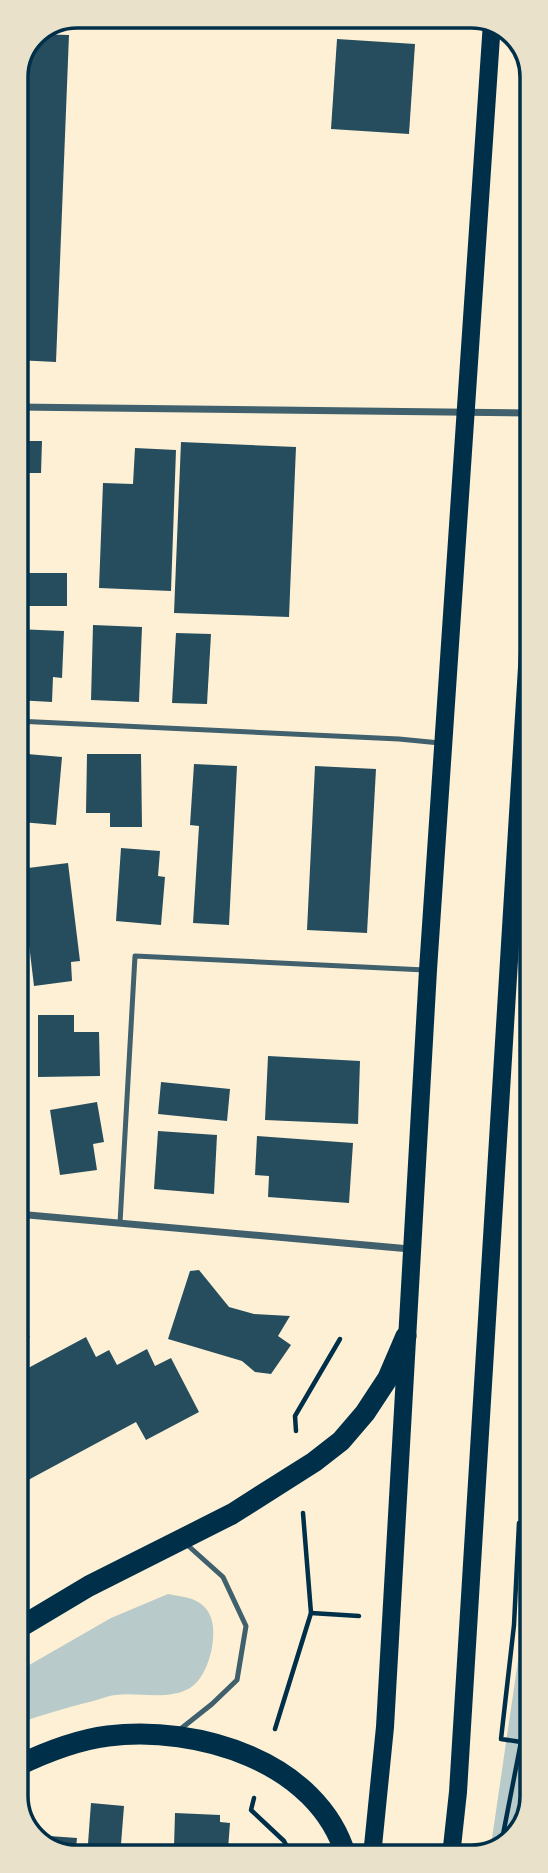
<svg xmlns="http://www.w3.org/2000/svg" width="548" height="1873" viewBox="0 0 548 1873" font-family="'Noto Serif',serif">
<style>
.green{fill:#b9caca}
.building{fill:#264d5e}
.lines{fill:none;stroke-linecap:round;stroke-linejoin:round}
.path{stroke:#003049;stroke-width:4.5}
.service{stroke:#3f606c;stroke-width:5}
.minor{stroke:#3f606c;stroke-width:7}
.primary{stroke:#003049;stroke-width:18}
.motorway{stroke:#003049;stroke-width:21}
.rim{fill:none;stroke:#003049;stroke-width:3.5}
</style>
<rect width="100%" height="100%" fill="#fdf0d5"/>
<g class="green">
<polygon points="532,1565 532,1796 517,1836 490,1852"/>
<path d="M168,1594c14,3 30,3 39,16 14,18 3,66 -17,78 -23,13 -50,4 -75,7 -8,1 -17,5 -26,7 -24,6 -48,13 -72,22v-52l94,-54z"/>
</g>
<g class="building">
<polygon points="308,16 343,16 343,21 308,18"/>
<polygon points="34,34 69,35 56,362 16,360 16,74"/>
<polygon points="337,39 415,44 409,134 331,129"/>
<polygon points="16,441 42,441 41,473 26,473 25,560 16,559"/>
<polygon points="181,442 296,447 289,617 174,613"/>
<polygon points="135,448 176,450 171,591 99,588 103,483 133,484"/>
<rect x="16" y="573" width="51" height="33"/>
<polygon points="93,625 142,627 139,702 91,700"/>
<polygon points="16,629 64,631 62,678 53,677 52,702 16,700"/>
<polygon points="176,633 211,634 207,704 172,703"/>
<polygon points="27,754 62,757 56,825 21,822"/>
<polygon points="87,754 141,754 142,827 110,827 110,813 86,813"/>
<polygon points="194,764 237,766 229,925 193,923 199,826 190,825"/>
<polygon points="315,766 376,769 367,933 307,930"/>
<polygon points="121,848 160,851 158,876 165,877 161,925 116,921"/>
<polygon points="68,863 80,961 71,962 72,981 34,986 20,869"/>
<polygon points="38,1015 74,1015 74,1032 99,1032 100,1076 38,1077"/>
<polygon points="268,1056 360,1061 358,1124 265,1120"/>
<polygon points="161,1082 230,1089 227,1121 158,1114"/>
<polygon points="97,1102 104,1142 93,1144 97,1170 60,1175 50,1110"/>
<polygon points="158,1131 217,1135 214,1194 154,1189"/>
<polygon points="17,1134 18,1134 21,1155 17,1156"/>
<polygon points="257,1136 353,1143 349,1203 268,1197 269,1176 255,1175"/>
<polygon points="199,1270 229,1307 254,1314 290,1316 278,1336 291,1345 271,1374 255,1372 242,1361 168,1339 190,1271"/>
<polygon points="17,1313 30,1337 17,1344"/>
<polygon points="86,1337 96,1357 109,1350 117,1365 147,1349 155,1366 171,1358 199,1412 146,1440 136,1422 17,1486 17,1374"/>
<polygon points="91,1803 124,1806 120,1857 87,1857"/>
<polygon points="175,1813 220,1815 220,1822 230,1823 228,1849 174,1847"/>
<polygon points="49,1836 77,1838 75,1857 70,1857 48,1847"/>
<polygon points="128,1845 155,1846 154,1857 127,1857"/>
</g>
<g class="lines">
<g class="path">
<polyline points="296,1431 295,1416 340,1339"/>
<polygon points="519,1523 527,1531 530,1614 521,1742 501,1739 514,1625"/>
<polyline points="311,1613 359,1616"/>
<polyline points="275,1729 311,1613 303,1513"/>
<polyline points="254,1798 251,1810 284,1841 292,1856"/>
<polyline points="501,1845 521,1742 532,1743"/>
</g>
<g class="service">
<polyline points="16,721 399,739 440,743"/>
<polyline points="120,1223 135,956 425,970"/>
<polyline points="178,1731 212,1704 237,1680 246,1626 223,1577 184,1542"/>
</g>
<g class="minor">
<polyline points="16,407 531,413"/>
<polyline points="17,1214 410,1249"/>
</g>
<g class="primary">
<polyline points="372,1856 385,1727 428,970 492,22"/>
<polyline points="451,1856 458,1792 531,602"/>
</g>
<g class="motorway">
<polyline points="17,1629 89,1586 232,1514 314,1462 341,1441 365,1413 388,1378 406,1336"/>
<path d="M17,1766c29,-14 59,-26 91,-30 89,-11 210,25 238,120"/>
</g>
</g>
<path d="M0 0H548V1873H0ZM77 28H471A49 49 0 0 1 520 77V1796A49 49 0 0 1 471 1845H77A49 49 0 0 1 28 1796V77A49 49 0 0 1 77 28Z" fill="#e9e1ca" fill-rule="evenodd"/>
<path class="rim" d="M77 28H471A49 49 0 0 1 520 77V1796A49 49 0 0 1 471 1845H77A49 49 0 0 1 28 1796V77A49 49 0 0 1 77 28Z"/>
</svg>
